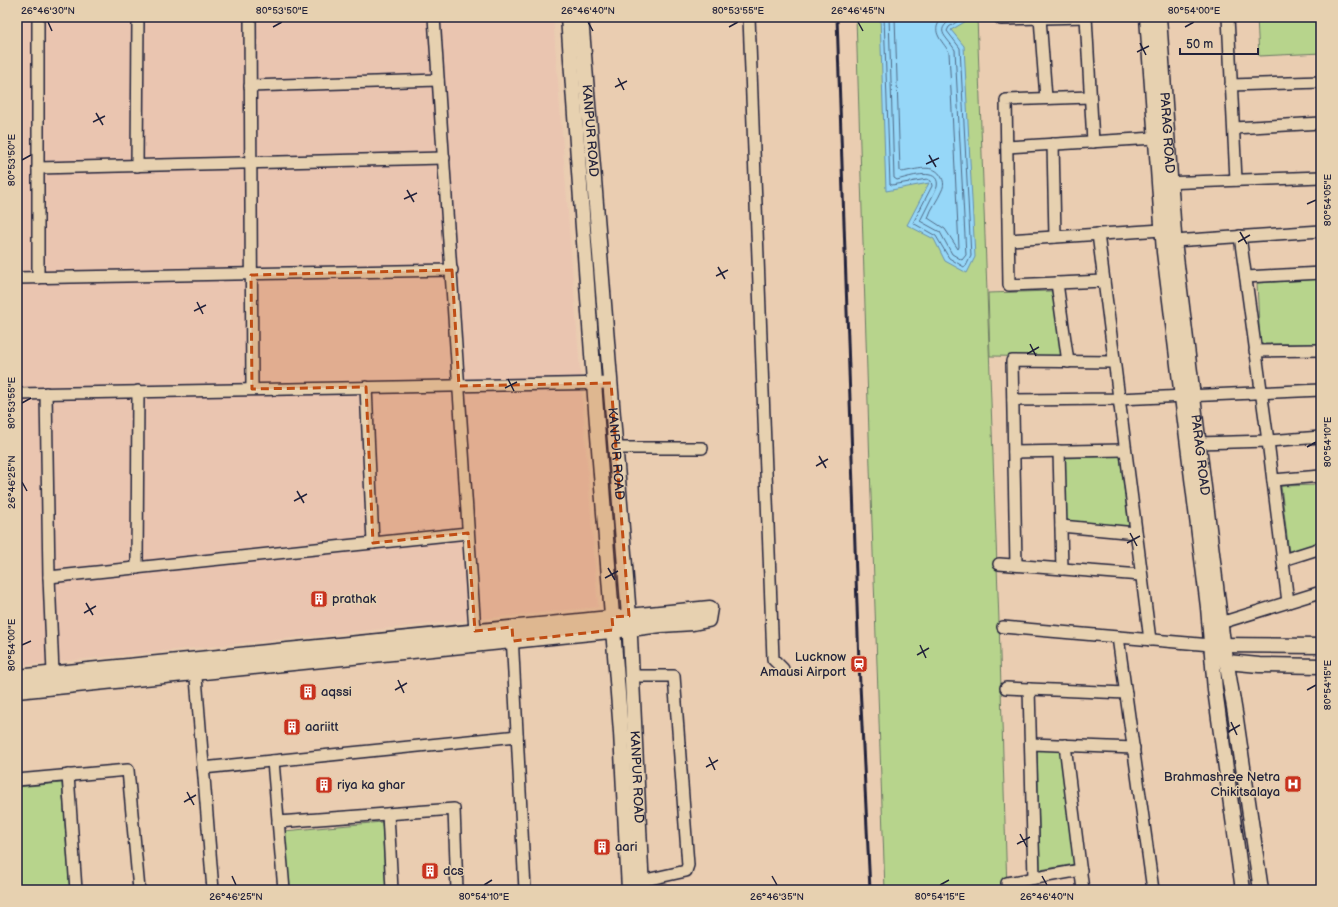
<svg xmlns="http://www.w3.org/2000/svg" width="1338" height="907" viewBox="0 0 1338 907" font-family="'Balsamiq Sans',sans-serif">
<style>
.built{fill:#eac5b0}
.green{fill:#b7d48c;stroke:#6c7b64}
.water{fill:#96d7f8;stroke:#688fac}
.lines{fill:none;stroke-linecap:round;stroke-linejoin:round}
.shore{stroke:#506a87;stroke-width:1}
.minor-casing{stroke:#22223b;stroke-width:14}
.tertiary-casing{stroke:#22223b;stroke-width:17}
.minor{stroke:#e7d1b0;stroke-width:11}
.tertiary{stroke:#e7d1b0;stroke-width:14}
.rail{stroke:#22223b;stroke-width:3}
.marked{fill:#c04e15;fill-opacity:0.2;stroke:#c04e15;stroke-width:3;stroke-dasharray:8 5;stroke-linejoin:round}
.ticks{fill:none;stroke:#22223b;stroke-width:1.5}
.labels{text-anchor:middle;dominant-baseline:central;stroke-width:3;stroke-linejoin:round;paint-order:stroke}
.street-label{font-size:13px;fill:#22223b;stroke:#e7d1b0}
.poi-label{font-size:13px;fill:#22223b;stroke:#e7d1b0;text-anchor:start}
.neatline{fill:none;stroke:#22223b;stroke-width:1.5}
.ticks-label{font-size:10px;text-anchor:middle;fill:#22223b}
</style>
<rect width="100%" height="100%" fill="#eacdb1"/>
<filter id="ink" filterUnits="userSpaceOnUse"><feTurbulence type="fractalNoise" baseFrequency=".025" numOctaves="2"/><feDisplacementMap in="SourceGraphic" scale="8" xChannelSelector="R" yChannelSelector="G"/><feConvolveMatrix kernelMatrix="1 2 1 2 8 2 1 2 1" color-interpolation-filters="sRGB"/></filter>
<g filter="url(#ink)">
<polygon class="built" points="17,17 553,17 598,607 17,666"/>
<g class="green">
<polygon points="856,17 977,17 999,621 1007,890 885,890 870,467"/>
<polygon points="1257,17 1321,17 1321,53 1259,56"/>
<polygon points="1321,279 1321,344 1260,344 1257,283"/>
<polygon points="1052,291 1062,357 990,356 988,293"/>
<polygon points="1120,456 1129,528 1066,522 1065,458"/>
<polygon points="1321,485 1321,542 1289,553 1281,486"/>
<polygon points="1037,749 1060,750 1075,864 1040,870"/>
<polygon points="62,783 70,890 17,890 17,787"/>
<polygon points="382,822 386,890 289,890 284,831"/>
</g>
<polygon class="water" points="880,17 968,17 968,20 951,30 964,46 975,257 967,273 945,261 934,239 907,225 929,183 886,191"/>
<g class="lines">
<g class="shore">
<polyline points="884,17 890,184 892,185 927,179 931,181 932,186 913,223 936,236 949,258 964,267 966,266 971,256 960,48 947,31 949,27 964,17"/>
<path d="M889,17l5,161 3,2c11,-3 44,-14 40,7l-17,34 20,11 12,22 10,6 4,-5 -11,-205c-10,-16 -22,-19 0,-33"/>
<path d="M895,17l5,154 2,1c13,-2 33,-10 40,6 2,4 2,8 0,12 -4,10 -11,18 -14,28l17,11 13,20 1,-2 -10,-195c-7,-12 -21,-22 -5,-35"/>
</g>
<defs>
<g id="minor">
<polyline points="38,17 38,278"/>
<polyline points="250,17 252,389"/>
<polyline points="434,17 475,631"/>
<polyline points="749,17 773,659 783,669"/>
<polyline points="1001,17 1001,19 1086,17"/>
<polyline points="1086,17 1093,142"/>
<polyline points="1228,17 1236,180"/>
<polyline points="1040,18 1046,98"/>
<polyline points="1231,85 1321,82"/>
<polyline points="250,86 438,80"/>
<polyline points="1090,97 1006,100 1009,285 1104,281"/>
<polyline points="1234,128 1321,123"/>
<polyline points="1053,144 1055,237"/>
<polyline points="1007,147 1155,138"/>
<polyline points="137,166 138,17"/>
<polyline points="38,168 444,158"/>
<polyline points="1163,183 1321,177"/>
<polyline points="1098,234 1150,640"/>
<polyline points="1240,236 1268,441 1288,602"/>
<polyline points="1009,240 1162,230"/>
<polyline points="1174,241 1321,231"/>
<polyline points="1246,277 1321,273"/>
<polyline points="17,278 452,270"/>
<polyline points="1057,283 1068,362"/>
<polyline points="1255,351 1321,350"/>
<polyline points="366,387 373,543"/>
<polyline points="46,393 49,577 53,673"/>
<polyline points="17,394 611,383"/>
<polyline points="1013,400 1118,399 1321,390"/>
<polyline points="1198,443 1268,441 1321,437"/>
<polyline points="616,448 702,448"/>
<polyline points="1059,451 1062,569"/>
<polyline points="1014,452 1125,450"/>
<polyline points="1273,480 1321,476"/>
<polyline points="1061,526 1136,533"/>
<polyline points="1283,560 1321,548"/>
<polyline points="999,564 1141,575"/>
<polyline points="1016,565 1012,361 1114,362"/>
<polyline points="137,568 138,391"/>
<polyline points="49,577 468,533"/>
<polyline points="1214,625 1321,592"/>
<polyline points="1003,627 1211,645"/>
<polyline points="512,634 525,890"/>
<polyline points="1118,637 1153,890"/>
<polyline points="195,665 213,890"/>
<polyline points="633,676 674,676 688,865 686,871 641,881"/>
<polyline points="1006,688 1126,693"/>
<polyline points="1029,689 1034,878"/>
<polyline points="1031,744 1134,748"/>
<polyline points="1065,745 1083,890"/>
<polyline points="273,761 284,890"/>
<polyline points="203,768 517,736"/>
<polyline points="68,775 76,890"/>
<polyline points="17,780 128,770 139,890"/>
<polyline points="388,814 392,890"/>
<polyline points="278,822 454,809 457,890"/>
<polyline points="1007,883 1081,870"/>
</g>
<g id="tertiary">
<polyline points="568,17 596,410 621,732 629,890"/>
<path id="s1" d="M581,17l48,599 13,274"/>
<polyline points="1147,17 1164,252 1208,607 1215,690 1243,890"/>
<path id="s2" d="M1159,17l16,232 47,386 14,84 25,171"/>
<polyline points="1216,645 1321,646"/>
<polyline points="1220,656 1227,662 1259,665 1321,666"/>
<polyline points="17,677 710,608 708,620 693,623 661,625 630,629 17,691"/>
</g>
</defs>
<use href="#minor" class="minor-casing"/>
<use href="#tertiary" class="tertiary-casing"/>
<use href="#minor" class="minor"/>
<use href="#tertiary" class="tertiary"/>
<polyline class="rail" points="837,17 859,664 870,890"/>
</g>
</g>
<path class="marked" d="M452,270l7,116 152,-3 18,233 -17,1 1,13 -100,11 -1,-14 -37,4 -7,-98 -95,10 -7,-156 -114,2 -1,-114z"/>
<path class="ticks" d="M48,22l4,9M588,22l5,9M858,22l5,9M273,27l9,-5M729,27l9,-5M1185,27l9,-5M1140,43l6,12M1137,52l12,-6M618,78l6,12M615,87l12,-6M96,113l7,12M93,122l12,-6M929,155l7,12M22,160l9,-5M926,164l13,-6M407,190l7,12M404,199l13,-6M1307,204l9,-4M1240,232l7,12M1238,242l12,-7M718,267l7,12M716,276l12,-6M197,302l6,12M194,311l12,-6M1030,344l6,12M1027,354l12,-7M508,379l6,12M505,388l12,-6M22,403l9,-5M1307,447l9,-5M819,456l7,12M816,466l12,-7M22,482l5,9M297,491l7,12M294,501l13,-7M1130,533l7,13M1127,543l13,-7M608,568l7,12M605,578l13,-7M86,603l7,12M84,613l12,-7M22,645l9,-4M920,645l6,13M917,655l12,-7M398,680l6,13M395,690l12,-7M1307,690l9,-5M1231,722l6,13M1228,732l12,-7M709,757l6,13M706,767l12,-7M187,792l7,13M184,802l12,-7M1020,834l7,13M1017,844l13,-7M232,876l4,9M772,876l5,9M1042,876l5,9M484,885l8,-5M940,885l9,-5"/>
<defs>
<symbol id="building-square" viewBox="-11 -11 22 22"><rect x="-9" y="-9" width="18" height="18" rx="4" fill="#c8321e" stroke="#e7d1b0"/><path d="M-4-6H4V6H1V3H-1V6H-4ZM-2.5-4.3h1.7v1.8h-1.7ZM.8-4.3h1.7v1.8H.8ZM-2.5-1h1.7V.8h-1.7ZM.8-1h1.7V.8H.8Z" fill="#fff"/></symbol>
<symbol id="station-square" viewBox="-11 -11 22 22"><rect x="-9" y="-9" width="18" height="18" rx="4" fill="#c8321e" stroke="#e7d1b0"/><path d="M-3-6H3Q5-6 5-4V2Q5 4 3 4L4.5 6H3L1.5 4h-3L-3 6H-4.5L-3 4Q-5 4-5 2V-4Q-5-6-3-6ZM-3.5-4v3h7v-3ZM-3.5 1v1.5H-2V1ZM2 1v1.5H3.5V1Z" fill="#fff"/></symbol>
<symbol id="hospital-square" viewBox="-11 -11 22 22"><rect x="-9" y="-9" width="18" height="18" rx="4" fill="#c8321e" stroke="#e7d1b0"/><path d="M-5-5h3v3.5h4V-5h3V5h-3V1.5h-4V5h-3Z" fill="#fff"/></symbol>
</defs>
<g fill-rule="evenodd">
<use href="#building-square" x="309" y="589" width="20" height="20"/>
<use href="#station-square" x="849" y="654" width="20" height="20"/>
<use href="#building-square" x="298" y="682" width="20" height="20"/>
<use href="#building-square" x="282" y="717" width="20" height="20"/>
<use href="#hospital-square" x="1283" y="774" width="20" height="20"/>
<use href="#building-square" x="314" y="775" width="20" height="20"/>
<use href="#building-square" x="592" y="837" width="20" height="20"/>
<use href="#building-square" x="420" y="861" width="20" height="20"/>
</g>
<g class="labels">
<g class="street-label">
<text stroke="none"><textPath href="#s1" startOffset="114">KANPUR ROAD</textPath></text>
<text stroke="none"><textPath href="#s2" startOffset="116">PARAG ROAD</textPath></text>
<text stroke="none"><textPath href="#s1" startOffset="438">KANPUR ROAD</textPath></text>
<text stroke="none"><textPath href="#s2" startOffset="440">PARAG ROAD</textPath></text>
<text stroke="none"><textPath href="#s1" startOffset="762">KANPUR ROAD</textPath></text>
</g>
<g class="poi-label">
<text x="332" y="599">prathak</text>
<text x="846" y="657" text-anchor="end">Lucknow<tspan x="846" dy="15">Amausi Airport</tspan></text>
<text x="321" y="692">aqssi</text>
<text x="305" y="727">aariitt</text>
<text x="1280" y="777" text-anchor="end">Brahmashree Netra<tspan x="1280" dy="15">Chikitsalaya</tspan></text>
<text x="337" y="785">riya ka ghar</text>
<text x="615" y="847">aari</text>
<text x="443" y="871">dcs</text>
</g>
</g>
<rect width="1338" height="907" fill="none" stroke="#e7d1b0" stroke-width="44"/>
<path d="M1180 48v6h78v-6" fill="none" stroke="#22223b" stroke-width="2"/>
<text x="1186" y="48" font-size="12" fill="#22223b" stroke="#e7d1b0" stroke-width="3" paint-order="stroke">50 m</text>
<rect x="22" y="22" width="1294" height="863" class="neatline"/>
<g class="ticks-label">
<text x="48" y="14">26°46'30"N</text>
<text x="282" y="14">80°53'50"E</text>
<text x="588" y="14">26°46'40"N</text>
<text x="738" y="14">80°53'55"E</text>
<text x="858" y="14">26°46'45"N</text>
<text x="1194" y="14">80°54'00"E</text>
<text transform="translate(11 160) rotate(-90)" y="4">80°53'50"E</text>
<text transform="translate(1327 200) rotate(-90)" y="4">80°54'05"E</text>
<text transform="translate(11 403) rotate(-90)" y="4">80°53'55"E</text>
<text transform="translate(1327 442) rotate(-90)" y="4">80°54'10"E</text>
<text transform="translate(11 482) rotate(-90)" y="4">26°46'25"N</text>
<text transform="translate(11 645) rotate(-90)" y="4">80°54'00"E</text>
<text transform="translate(1327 685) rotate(-90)" y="4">80°54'15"E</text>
<text x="236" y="900">26°46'25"N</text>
<text x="484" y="900">80°54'10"E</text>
<text x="777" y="900">26°46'35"N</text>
<text x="940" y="900">80°54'15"E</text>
<text x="1047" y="900">26°46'40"N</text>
</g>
</svg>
